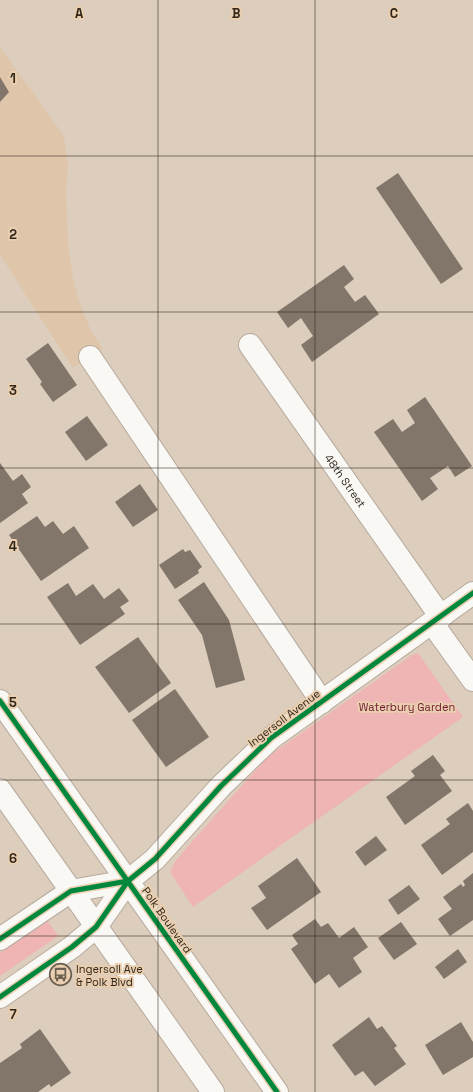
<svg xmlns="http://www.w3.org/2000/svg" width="473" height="1092" viewBox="0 0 473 1092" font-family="'Space Grotesk',sans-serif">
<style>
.built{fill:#dfc6aa}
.green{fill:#efb4b4}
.building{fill:#817669}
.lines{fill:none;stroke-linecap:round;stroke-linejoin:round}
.minor-casing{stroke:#b6aa9e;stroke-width:24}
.major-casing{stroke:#b6aa9e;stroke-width:24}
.minor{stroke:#faf8f5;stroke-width:22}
.major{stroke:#faf8f5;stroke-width:22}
.cycleway-casing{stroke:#e9ceaf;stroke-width:8}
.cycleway{stroke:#00873e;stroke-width:5}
.grid{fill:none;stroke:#30261a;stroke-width:1;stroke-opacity:0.55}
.labels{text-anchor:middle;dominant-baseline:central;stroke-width:4;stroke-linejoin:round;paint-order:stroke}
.street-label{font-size:11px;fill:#30261a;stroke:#e9ceaf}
.park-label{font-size:11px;fill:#721a31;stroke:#e9ceaf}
.poi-label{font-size:11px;fill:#30261a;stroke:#e9ceaf;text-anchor:start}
.grid-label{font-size:13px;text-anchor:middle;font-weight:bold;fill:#30261a;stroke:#e9ceaf;stroke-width:4;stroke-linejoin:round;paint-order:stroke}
</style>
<rect width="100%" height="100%" fill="#dccdbc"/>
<polygon class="built" points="0,47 64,136 68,167 66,191 68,243 73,279 80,304 90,329 102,349 73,368 0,255"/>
<g class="green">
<polygon points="418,653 463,717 193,907 170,872 174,863 182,853 262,763 273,753 412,655"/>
<polygon points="47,920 58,936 0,976 0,953"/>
</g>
<g class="building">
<polygon points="0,77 9,92 0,102"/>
<polygon points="398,173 463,269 441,284 376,188"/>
<polygon points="344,265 354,279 344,287 355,302 365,295 379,314 312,362 301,345 313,336 301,318 288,328 277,312"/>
<polygon points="48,343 77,385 53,402 40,384 42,382 26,359"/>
<polygon points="425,397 472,466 455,477 448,466 430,478 438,489 422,501 374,432 393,419 402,432 415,423 407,410"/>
<polygon points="87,416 108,445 86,461 65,432"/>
<polygon points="0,463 13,481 22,474 31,487 22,494 28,503 0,523"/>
<polygon points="140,484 158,510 133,527 115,502"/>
<polygon points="37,516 45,527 53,521 63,534 74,526 89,548 41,581 9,535"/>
<polygon points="183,549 185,552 190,550 202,567 198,570 199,573 175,589 159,565"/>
<polygon points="204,582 229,620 245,680 216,688 202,635 178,600"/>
<polygon points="68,583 76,596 93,584 104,599 119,588 129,601 120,607 125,614 80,645 47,597"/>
<polygon points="138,637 171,683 129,713 95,667"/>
<polygon points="175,689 209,737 166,767 132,720"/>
<polygon points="433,755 445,771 440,775 452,791 405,825 386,797 415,776 411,771"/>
<polygon points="468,803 473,811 473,852 442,875 421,845 450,824 446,819"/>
<polygon points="376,836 387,850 365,866 355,852"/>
<polygon points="297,858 321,892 267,930 251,908 266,898 258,886"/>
<polygon points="473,873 473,920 450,936 438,919 452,909 443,897 461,884 463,887 465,885 463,881"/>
<polygon points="409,885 420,899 398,915 388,900"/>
<polygon points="315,919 321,927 328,923 339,938 354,927 368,947 353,958 362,972 339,988 329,974 315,984 291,949 298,944 292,935"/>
<polygon points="401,922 417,944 394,960 378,938"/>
<polygon points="458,949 467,962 444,979 435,967"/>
<polygon points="369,1017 377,1029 382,1026 397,1046 394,1048 406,1064 375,1086 363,1071 355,1076 332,1045"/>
<polygon points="461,1022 473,1042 473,1057 443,1075 425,1045"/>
<polygon points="40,1029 71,1073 51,1087 49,1084 38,1092 0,1092 0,1063 22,1048 20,1044"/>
</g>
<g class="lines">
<defs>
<g id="minor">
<path id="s1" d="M250,345l191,272"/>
<polyline points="90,357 322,702"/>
<polyline points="432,623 473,680"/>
<polyline points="0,701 277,1092"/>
<polyline points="0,790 213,1092"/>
</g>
<g id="major">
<polyline points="0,939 71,891 128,881"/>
<polyline points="0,997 72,947 96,927 128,881 155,859 221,786 271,738 473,593"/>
</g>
</defs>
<use href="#minor" class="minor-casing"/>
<use href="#major" class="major-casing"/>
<use href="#minor" class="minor"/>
<use href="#major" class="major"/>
<defs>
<g id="cycleway">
<polyline points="0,701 277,1092"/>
<polyline points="0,939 71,891 128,881"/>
<polyline points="0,997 72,947 96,927 128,881 155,859 221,786 271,738 473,593"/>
</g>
</defs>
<use href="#cycleway" class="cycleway-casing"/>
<use href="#cycleway" class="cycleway"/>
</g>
<path class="grid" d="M158,0v1092M315,0v1092M0,156h473M0,312h473M0,468h473M0,624h473M0,780h473M0,936h473"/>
<defs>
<symbol id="bus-ring" viewBox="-11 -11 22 22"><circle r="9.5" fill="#e9ceaf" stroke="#6c6053" stroke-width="1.5"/><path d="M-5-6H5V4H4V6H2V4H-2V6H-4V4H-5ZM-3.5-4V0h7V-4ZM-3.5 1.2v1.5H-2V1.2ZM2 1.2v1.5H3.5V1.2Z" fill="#6c6053"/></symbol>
</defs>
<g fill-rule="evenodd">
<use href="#bus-ring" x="48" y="962" width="25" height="25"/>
</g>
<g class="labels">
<g class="street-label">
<text stroke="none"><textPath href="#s1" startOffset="166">48th Street</textPath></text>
<text transform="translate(284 718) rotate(-37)">Ingersoll Avenue</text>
<text transform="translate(167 920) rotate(55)">Polk Boulevard</text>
</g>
<g class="park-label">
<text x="407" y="707">Waterbury Garden</text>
</g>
<g class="poi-label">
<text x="76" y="969">Ingersoll Ave<tspan x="76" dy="13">&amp; Polk Blvd</tspan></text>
</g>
</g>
<g class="grid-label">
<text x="79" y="18">A</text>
<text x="236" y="18">B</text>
<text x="394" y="18">C</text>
<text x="13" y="83">1</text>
<text x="13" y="239">2</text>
<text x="13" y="395">3</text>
<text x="13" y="551">4</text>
<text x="13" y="707">5</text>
<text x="13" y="863">6</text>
<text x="13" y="1019">7</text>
</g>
</svg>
